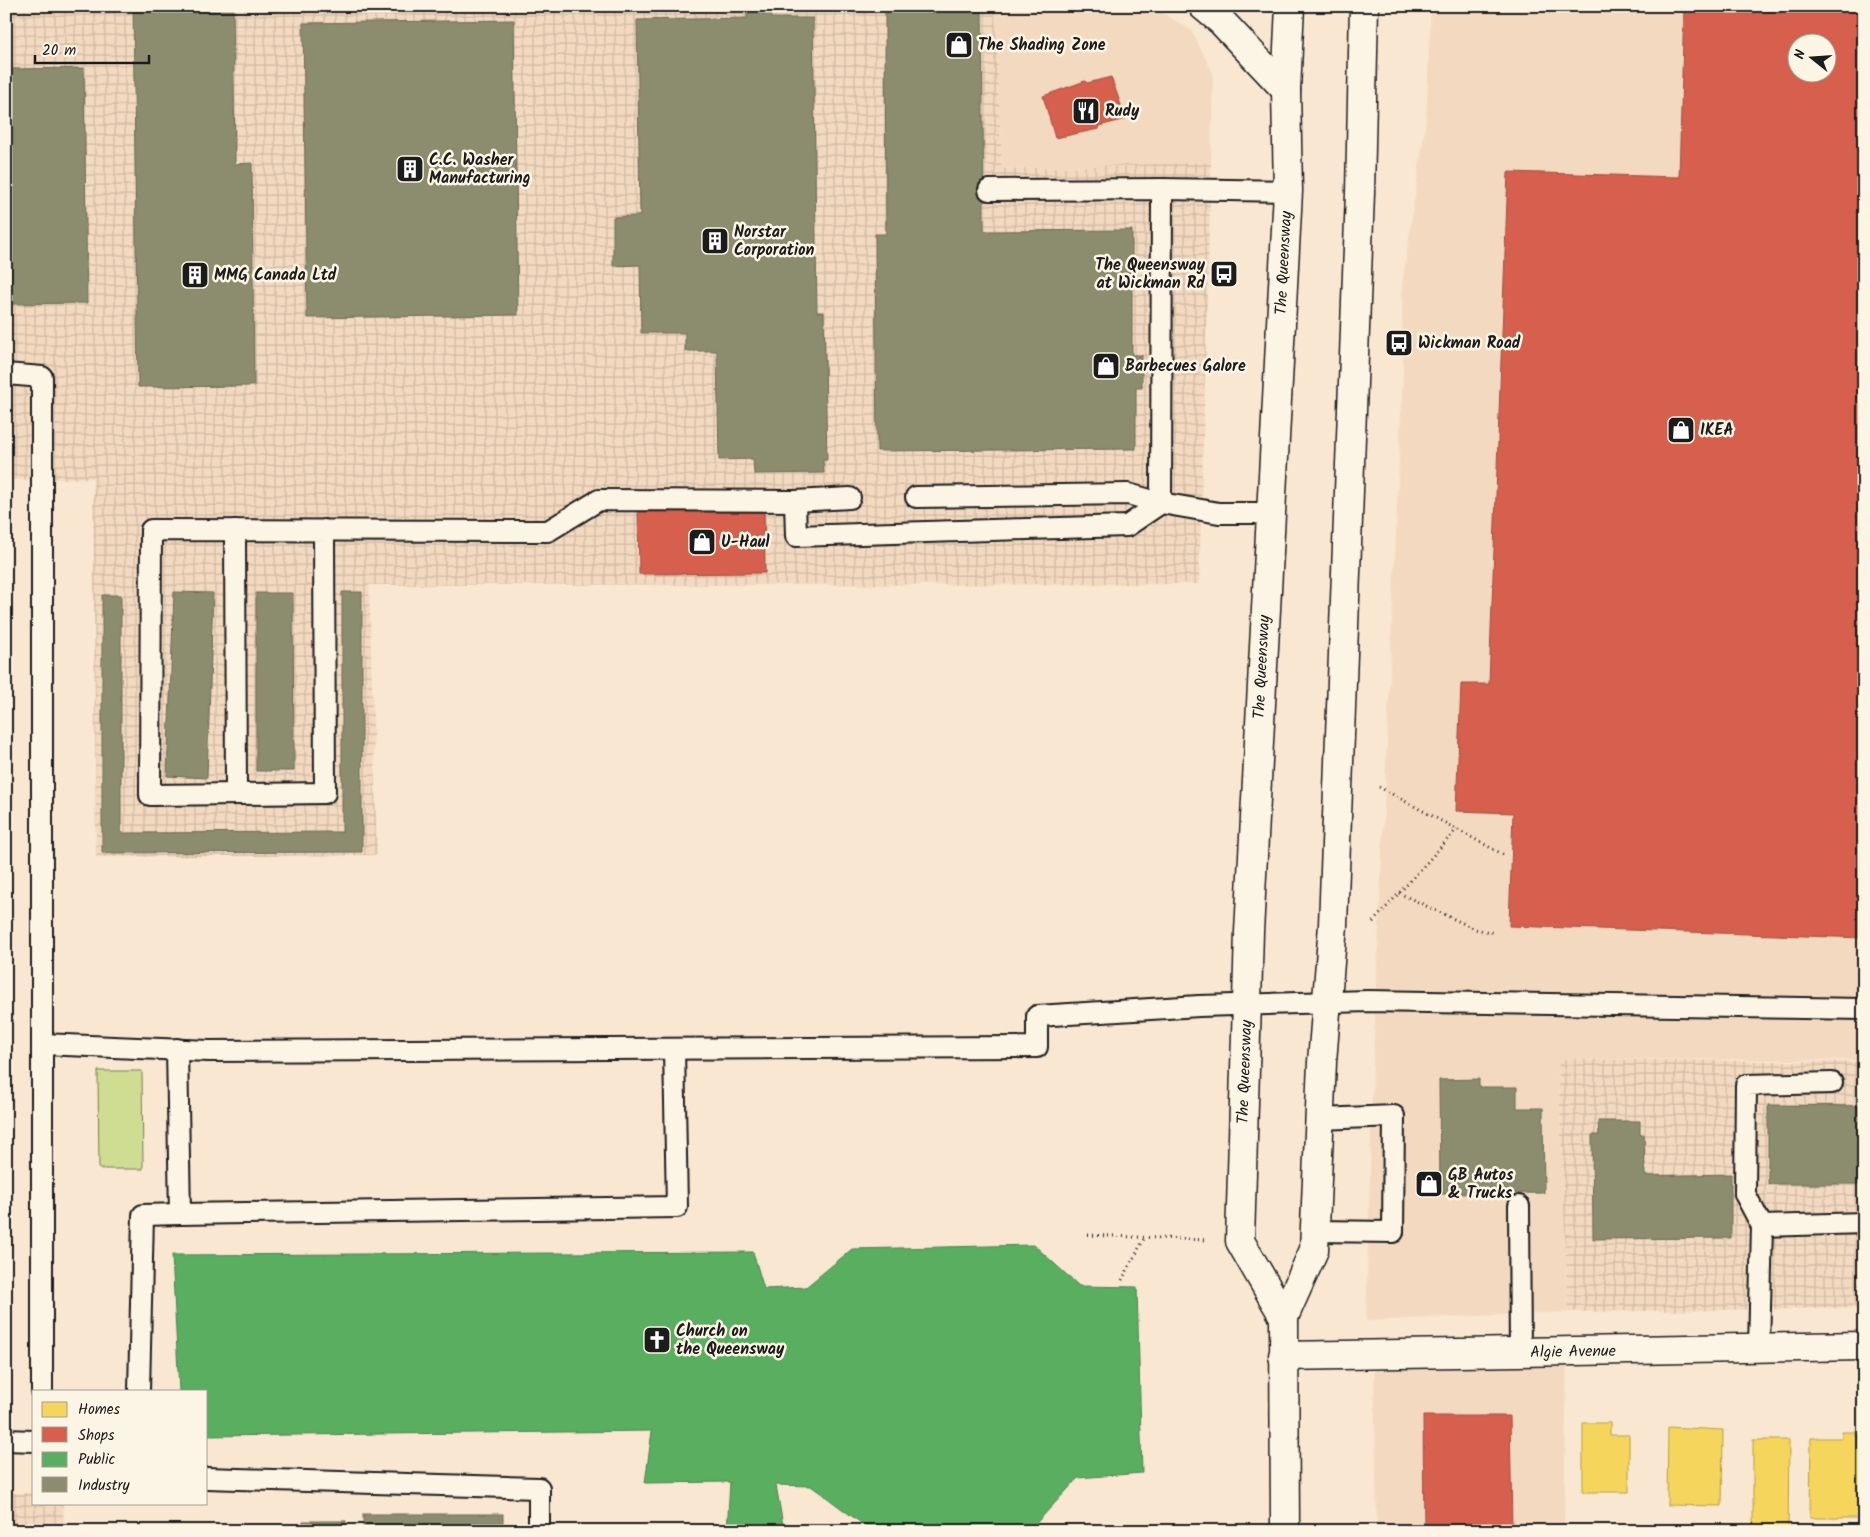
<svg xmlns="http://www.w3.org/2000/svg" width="1870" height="1537" viewBox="0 0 1870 1537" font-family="Kalam,sans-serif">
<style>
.built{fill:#f3d9c0;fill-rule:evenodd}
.industrial{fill:url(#industrial-grid)}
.green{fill:#cedd91;stroke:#757c56}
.homes{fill:#f6d55c;stroke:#b59e49}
.shops{fill:#d6604d;stroke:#9e4c3e;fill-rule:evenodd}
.public{fill:#5aae61;stroke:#47824c}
.industry{fill:#8c8c6e;stroke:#6a6a55}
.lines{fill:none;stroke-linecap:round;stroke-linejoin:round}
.service-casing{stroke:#1c1c1c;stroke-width:24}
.minor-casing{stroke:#1c1c1c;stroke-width:31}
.primary-casing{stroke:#1c1c1c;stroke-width:31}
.path{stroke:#1c1c1c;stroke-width:3;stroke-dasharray:1 4;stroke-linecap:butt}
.service{stroke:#fcf5e5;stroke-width:20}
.minor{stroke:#fcf5e5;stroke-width:28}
.primary{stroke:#fcf5e5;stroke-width:28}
.labels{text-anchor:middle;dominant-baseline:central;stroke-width:5;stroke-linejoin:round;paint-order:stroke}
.poi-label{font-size:16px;font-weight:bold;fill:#1c1c1c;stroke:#fcf5e5;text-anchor:start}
.street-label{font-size:16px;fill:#1c1c1c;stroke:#fcf5e5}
</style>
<defs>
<pattern id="industrial-grid" width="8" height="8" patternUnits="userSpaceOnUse" patternTransform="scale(1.25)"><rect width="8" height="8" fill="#f3d9c0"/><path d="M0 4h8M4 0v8" fill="none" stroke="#d0baa4"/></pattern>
</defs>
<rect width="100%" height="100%" fill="#f9e7d1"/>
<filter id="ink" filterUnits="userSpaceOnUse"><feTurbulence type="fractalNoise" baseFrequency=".02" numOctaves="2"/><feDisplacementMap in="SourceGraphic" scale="10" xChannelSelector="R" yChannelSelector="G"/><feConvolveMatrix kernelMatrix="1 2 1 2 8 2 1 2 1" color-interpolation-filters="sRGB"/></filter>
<g filter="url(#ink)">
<g class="built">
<polygon points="995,6 1151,6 1191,30 1213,73 1211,162 1002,169"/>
<path d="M1431,6h433v1054l-306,-1 10,253 -202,9 7,-256 30,-696 -1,-84 24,-164zM1798,42h30v30h-30z"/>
<polygon points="1567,1357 1564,1531 1377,1531 1374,1364"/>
</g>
<g class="industrial">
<polygon points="6,6 995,6 1002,169 1211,162 1199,584 369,585 377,855 96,857 93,478 6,480"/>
<polygon points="1558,1059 1864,1062 1864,1308 1568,1312"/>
<polygon points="6,1493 34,1493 34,1503 63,1503 64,1531 6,1531"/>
</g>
<polygon class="green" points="98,1071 142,1071 143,1169 99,1169"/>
<g class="homes">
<polygon points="1583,1423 1610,1423 1610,1435 1629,1435 1629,1492 1583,1492"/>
<polygon points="1668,1427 1723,1430 1722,1506 1667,1505"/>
<polygon points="1842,1432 1856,1432 1856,1436 1859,1436 1859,1518 1810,1518 1811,1438 1842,1438"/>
<polygon points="1753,1440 1789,1440 1788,1531 1753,1531"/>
</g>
<g class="shops">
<path d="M1684,6h180v932l-355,-12 4,-113 -57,-2 5,-127h28l19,-512 171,5zM1798,42h30v30h-30z"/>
<polygon points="1111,77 1126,119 1099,126 1099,129 1055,138 1043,96 1085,81 1087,83"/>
<polygon points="764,510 765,573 639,574 638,511"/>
<polygon points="1423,1416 1510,1416 1512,1528 1424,1530"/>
</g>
<polygon class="public" points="1034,1245 1079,1286 1137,1287 1142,1473 1078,1478 1029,1531 872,1531 811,1486 776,1485 784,1531 727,1531 730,1482 645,1483 652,1431 206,1436 206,1391 179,1391 172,1255 753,1252 764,1289 806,1287 852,1249"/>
<g class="industry">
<polygon points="747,6 771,6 771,18 813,18 817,312 824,312 827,460 823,460 824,473 754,474 753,459 719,460 717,351 685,351 685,333 641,333 640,265 613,266 613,217 640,216 637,20 747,18"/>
<polygon points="885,6 982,6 984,231 1132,230 1132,355 1142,355 1142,388 1136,388 1136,449 877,451 875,234 886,234"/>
<polygon points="233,7 235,164 252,163 254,386 138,387 133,8"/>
<polygon points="514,20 518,315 307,318 303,23"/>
<polygon points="84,68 87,303 6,304 6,69"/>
<polygon points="174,592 213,593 207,778 167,776"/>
<polygon points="342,592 362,592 362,852 102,853 102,595 121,595 121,833 342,832"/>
<polygon points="256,593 293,593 294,771 256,771"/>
<polygon points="1479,1079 1479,1087 1517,1087 1517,1108 1543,1108 1544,1193 1440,1194 1439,1080"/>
<polygon points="1768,1105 1864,1106 1864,1184 1768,1184"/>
<polygon points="1598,1121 1640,1121 1640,1135 1644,1134 1645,1176 1731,1174 1731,1238 1593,1239 1592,1135 1599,1135"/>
<rect x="363" y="1514" width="140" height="17"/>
<polygon points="303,1521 346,1521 346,1531 304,1531"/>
</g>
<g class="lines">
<defs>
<g id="service">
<polyline points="1162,189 1288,191"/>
<polyline points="989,190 1162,189 1161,503"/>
<polyline points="6,374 42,377 42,1391"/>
<polyline points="916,497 1128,494 1161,503 1219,513 1271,513"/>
<polyline points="795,501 796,536 1127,526 1161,503"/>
<polyline points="235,530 236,794"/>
<polyline points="324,530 325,793 150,795 151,530 548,531 599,500 795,501 850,498"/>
<polyline points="42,1044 209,1051 1037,1047 1037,1016 1199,1006 1368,1001 1864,1009"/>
<polyline points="177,1049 180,1214 677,1207 674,1049"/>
<polyline points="1519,1206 1520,1353"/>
<polyline points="1762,1226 1864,1223"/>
<polyline points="1315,1231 1393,1232 1394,1116 1320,1119"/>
<polyline points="1759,1348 1762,1226 1745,1194 1746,1085 1832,1083"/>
<polyline points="139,1391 143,1215 180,1214"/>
<polyline points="6,1440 34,1441"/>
<polyline points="206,1478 539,1488 539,1531"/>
</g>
<polyline id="minor" points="1283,1356 1864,1346"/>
<g id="primary">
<polyline points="1203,6 1221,21 1286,90"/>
<polyline points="1284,1317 1240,1241 1249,932 1288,191 1286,90 1290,6"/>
<polyline points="1285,1531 1284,1317 1314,1250 1322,1062 1333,925 1360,193 1364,6"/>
</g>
</defs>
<use href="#service" class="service-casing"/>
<use href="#minor" class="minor-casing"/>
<use href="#primary" class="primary-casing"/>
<g class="path">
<polyline points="1379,787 1504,855"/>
<polyline points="1399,893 1475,929 1495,933"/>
<polyline points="1373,922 1457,829"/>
<polyline points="1088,1235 1207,1240"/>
<polyline points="1122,1280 1145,1237"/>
</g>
<use href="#service" class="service"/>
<use href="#minor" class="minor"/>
<use href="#primary" class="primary"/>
</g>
</g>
<defs>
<symbol id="shop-square" viewBox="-11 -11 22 22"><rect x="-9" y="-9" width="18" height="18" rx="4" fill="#1c1c1c" stroke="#fcf5e5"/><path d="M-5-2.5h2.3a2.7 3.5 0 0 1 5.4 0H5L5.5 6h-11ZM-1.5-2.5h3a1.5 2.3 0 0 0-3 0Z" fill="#fff"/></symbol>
<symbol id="restaurant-square" viewBox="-11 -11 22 22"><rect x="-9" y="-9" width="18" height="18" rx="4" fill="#1c1c1c" stroke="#fcf5e5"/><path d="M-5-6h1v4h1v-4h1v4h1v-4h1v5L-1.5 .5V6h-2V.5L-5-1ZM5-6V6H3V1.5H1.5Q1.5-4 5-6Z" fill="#fff"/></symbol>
<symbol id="building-square" viewBox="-11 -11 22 22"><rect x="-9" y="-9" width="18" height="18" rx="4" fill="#1c1c1c" stroke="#fcf5e5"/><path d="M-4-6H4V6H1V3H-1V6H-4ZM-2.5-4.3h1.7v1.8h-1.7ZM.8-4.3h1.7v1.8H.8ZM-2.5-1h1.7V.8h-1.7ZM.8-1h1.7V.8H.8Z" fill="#fff"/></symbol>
<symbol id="bus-square" viewBox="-11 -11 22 22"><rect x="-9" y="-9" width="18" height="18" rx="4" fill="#1c1c1c" stroke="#fcf5e5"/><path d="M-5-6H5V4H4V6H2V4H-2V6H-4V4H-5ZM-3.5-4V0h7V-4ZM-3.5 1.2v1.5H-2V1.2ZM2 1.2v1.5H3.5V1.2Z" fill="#fff"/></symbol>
<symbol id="church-square" viewBox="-11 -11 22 22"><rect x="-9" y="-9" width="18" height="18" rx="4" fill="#1c1c1c" stroke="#fcf5e5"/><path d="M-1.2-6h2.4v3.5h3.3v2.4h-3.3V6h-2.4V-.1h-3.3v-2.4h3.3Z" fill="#fff"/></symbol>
</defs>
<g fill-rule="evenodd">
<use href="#shop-square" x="943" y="29" width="32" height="32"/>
<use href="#restaurant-square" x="1070" y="95" width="32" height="32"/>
<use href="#building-square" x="394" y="153" width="32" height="32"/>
<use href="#building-square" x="699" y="225" width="32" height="32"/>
<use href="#bus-square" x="1208" y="258" width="32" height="32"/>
<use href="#building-square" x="179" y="259" width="32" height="32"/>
<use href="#bus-square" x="1383" y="327" width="32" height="32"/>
<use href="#shop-square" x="1090" y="350" width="32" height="32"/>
<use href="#shop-square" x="1665" y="414" width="32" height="32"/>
<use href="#shop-square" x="686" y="526" width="32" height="32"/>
<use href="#shop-square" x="1413" y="1168" width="32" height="32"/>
<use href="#church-square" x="641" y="1324" width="32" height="32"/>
</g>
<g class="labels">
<g class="poi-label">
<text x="978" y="45">The Shading Zone</text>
<text x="1105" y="111">Rudy</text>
<text x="429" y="160">C.C. Washer<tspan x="429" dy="18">Manufacturing</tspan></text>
<text x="734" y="232">Norstar<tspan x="734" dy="18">Corporation</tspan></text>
<text x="1205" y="265" text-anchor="end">The Queensway<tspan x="1205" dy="18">at Wickman Rd</tspan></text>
<text x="214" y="275">MMG Canada Ltd</text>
<text x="1418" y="343">Wickman Road</text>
<text x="1125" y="366">Barbecues Galore</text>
<text x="1700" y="430">IKEA</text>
<text x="721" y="542">U-Haul</text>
<text x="1448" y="1175">GB Autos<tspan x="1448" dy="18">&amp; Trucks</tspan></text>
<text x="676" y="1331">Church on<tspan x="676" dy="18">the Queensway</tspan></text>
</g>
<g class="street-label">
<text transform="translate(1284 263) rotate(-87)">The Queensway</text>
<text transform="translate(1262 667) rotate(-87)">The Queensway</text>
<text transform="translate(1245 1072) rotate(-88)">The Queensway</text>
<text transform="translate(1573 1352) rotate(-1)">Algie Avenue</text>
</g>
</g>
<rect width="1870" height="1537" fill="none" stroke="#fcf5e5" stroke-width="25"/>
<rect x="12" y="12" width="1845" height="1512" fill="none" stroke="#1c1c1c" stroke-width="2" filter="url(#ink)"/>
<rect x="32" y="1390" width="175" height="115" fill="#fcf5e5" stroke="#a29e95"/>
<rect x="42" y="1402" width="25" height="15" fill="#f6d55c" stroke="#a29e95"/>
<text x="78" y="1414" font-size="15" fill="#1c1c1c">Homes</text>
<rect x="42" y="1427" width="25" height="15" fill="#d6604d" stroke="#a29e95"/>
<text x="78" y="1440" font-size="15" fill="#1c1c1c">Shops</text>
<rect x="42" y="1452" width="25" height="15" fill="#5aae61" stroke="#a29e95"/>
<text x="78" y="1464" font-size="15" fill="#1c1c1c">Public</text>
<rect x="42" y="1477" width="25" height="15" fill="#8c8c6e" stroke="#a29e95"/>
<text x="78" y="1490" font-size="15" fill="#1c1c1c">Industry</text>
<g transform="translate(1812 58) rotate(287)"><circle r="24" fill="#fcf5e5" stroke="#a29e95"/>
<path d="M0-4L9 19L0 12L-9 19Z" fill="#1c1c1c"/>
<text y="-8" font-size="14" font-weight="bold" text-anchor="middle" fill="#1c1c1c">N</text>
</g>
<path d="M35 55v8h114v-8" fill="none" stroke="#1c1c1c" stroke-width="2.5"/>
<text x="42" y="55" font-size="15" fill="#1c1c1c" stroke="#fcf5e5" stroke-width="4" paint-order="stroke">20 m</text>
</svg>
